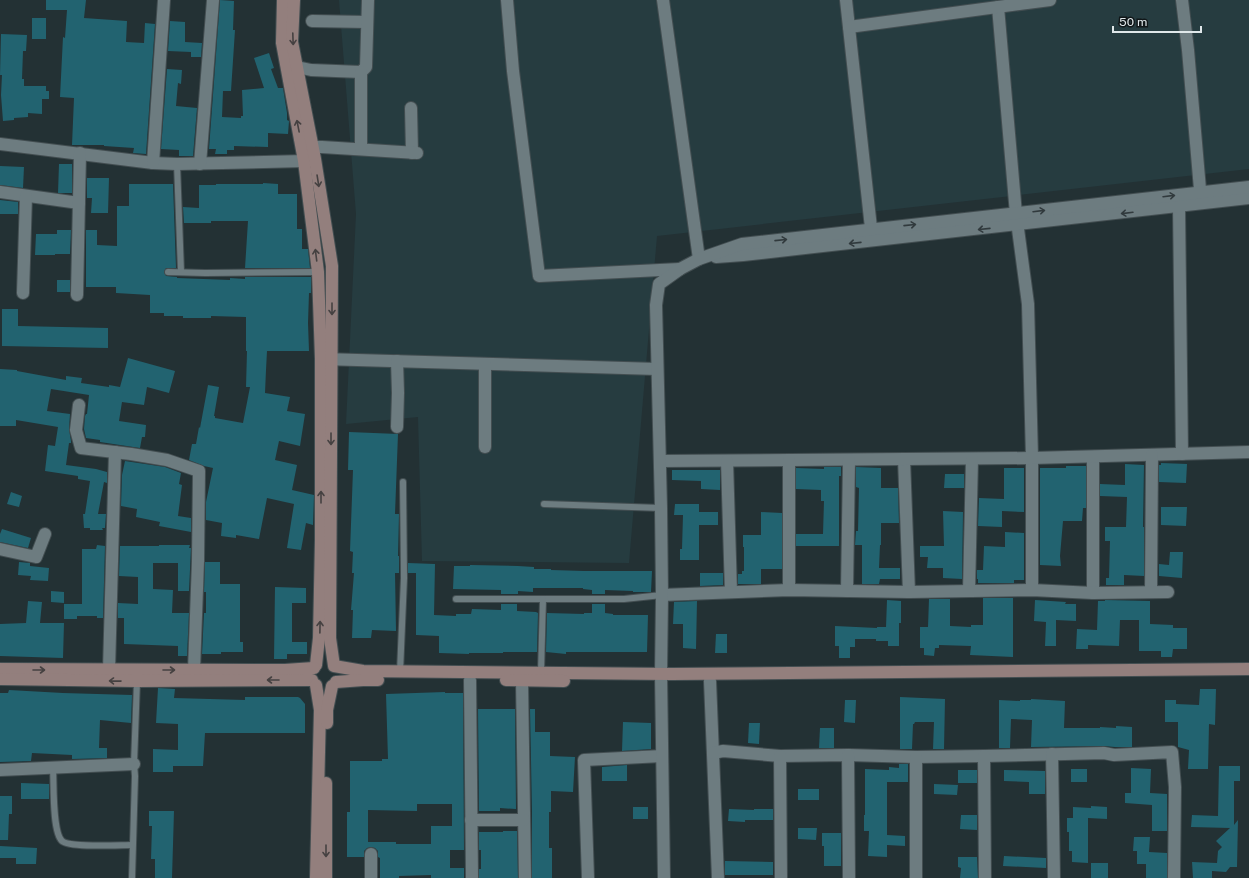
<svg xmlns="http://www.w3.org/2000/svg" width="1249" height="878" viewBox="0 0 1249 878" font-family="'Public Sans',sans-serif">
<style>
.built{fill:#263c40}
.building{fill:#226370;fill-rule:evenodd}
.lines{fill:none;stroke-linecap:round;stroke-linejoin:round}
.lane-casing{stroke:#434e51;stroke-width:8}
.street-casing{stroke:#434e51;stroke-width:14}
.secondary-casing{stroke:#434e51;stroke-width:14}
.lane{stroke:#6d7c80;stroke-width:6}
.street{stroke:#6d7c80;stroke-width:12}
.secondary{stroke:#937f7d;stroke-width:12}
.oneway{stroke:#454141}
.oneway2{stroke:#313a3d}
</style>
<rect width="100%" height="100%" fill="#233134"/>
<polygon class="built" points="339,0 1249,0 1249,169 657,236 629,563 422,561 418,417 346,424 356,214"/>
<g class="building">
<polygon points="46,0 86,0 84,18 127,21 126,42 144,43 145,23 155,24 146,154 133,153 134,148 104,146 104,145 72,145 74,98 60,97 63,37 65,38 67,10 46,10"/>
<polygon points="220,0 234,1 233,30 235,30 231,91 223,91 222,117 241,118 241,116 243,116 242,90 264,88 254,58 269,53 274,68 271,69 278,88 283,88 287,113 287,120 289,121 288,134 268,133 268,147 234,146 234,150 227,150 227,154 215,154 216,149 209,149"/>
<rect x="32" y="18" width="14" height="21"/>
<polygon points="170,21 185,22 185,42 202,43 201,57 191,57 191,52 168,51"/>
<polygon points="1,34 27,35 26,51 23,51 22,79 24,79 24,86 46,86 46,91 49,91 49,99 42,99 42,114 28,113 28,117 14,118 14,120 3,121 1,95 2,75 0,75"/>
<polygon points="167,69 182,70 181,84 178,83 176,106 197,108 193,156 179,156 179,150 161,149"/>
<polygon points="59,164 72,164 72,193 58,193"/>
<polygon points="0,166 24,167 23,188 0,185"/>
<polygon points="87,178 109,178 108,213 91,213 92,198 87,198"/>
<polygon points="263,183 278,184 278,194 297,194 297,229 302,229 302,249 308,249 310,268 245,268 248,221 211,221 211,223 184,223 183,207 199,208 199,185 216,185 216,184 263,184"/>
<polygon points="129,184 173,184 176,268 166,268 164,272 166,276 177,277 177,278 230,280 230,278 245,279 245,277 311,277 311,293 309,293 308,323 309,351 267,351 266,370 265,393 290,397 287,411 305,414 300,446 279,441 275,460 297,465 292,490 314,495 313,525 306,523 301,550 287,548 294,504 267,498 259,539 236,535 236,538 221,536 222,523 206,520 206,502 213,468 204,466 189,460 192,444 196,444 199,427 200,428 208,385 219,387 214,416 215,416 215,418 243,423 250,387 246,387 247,351 246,351 246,317 211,316 211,318 183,318 183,316 164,316 164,313 150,313 150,295 116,293 116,287 86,287 86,230 97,230 97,245 117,246 117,206 129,206"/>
<polygon points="0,200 18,202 18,214 0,214"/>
<polygon points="57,230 71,230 70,254 55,254 55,255 35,255 36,234 57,234"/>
<rect x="57" y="280" width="13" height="12"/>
<polygon points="2,309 18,309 18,326 108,328 108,348 2,346"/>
<polygon points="128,358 175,371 169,393 147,387 144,405 122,402 119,421 146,425 145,437 142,437 140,448 100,442 100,440 86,438 84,429 85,416 86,414 87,414 89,395 51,389 47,411 70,414 69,429 71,441 71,443 69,443 66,465 96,469 107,472 107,483 104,482 98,514 106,514 105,528 102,528 103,530 90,530 90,528 84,528 83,514 85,514 90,481 78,479 78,476 45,471 48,445 55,446 58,427 16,420 16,426 0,426 0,369 17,370 17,371 66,380 66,376 82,378 81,383 109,387 109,385 120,387"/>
<polygon points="349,432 398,434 395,514 399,514 398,556 399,556 399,573 395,573 396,631 372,630 371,638 352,638 353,610 351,610 354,573 352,573 353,552 350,551 353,470 348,470"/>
<polygon points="125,461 165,467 181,473 179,484 182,485 178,516 191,518 191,532 159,526 160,522 136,517 137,509 121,506 122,475"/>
<polygon points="1161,463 1187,464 1186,483 1159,482 1159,465 1161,465"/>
<polygon points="1125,464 1144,465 1143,527 1144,527 1144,576 1124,575 1124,585 1106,585 1106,578 1109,578 1110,541 1105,541 1105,527 1126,527 1127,497 1100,496 1100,484 1125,485"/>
<polygon points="1066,466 1086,466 1086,508 1083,508 1082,521 1063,521 1060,556 1061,566 1040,565 1040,468 1066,468"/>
<polygon points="824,467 841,467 841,476 839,476 839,546 796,546 796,534 823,534 824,501 821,501 821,490 796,489 796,468 824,469"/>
<polygon points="856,467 881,468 881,488 898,488 899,523 881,523 881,545 880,545 879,568 900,568 900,579 880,579 879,584 862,584 862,545 855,545 856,531 858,531 859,488 856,487"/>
<polygon points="1004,468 1024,468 1024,512 1002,511 1002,527 978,526 979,498 1004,499"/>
<polygon points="672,470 720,470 720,490 701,489 701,481 672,480"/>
<polygon points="945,474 964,474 964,488 944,488"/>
<polygon points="11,492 22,496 19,507 7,504"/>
<polygon points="675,504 699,504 699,512 718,512 718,525 699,525 699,560 680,560 680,549 682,549 683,515 674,515"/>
<polygon points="1161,507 1187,507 1186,526 1161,525"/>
<polygon points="943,511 963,512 962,579 943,578 943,568 927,568 928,557 920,557 920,546 944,546"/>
<polygon points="761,512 782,513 782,569 761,569 761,584 738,584 738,574 742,574 742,571 744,571 744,547 743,547 743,535 761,535"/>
<polygon points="2,529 31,538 28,548 0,542 0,534"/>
<polygon points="1005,532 1024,533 1024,580 1014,580 1014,583 978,583 978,579 977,579 977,570 983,570 984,546 1005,547"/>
<polygon points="97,545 105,546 103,618 97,618 97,616 77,616 77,619 64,619 64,604 82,604 82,549 96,549"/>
<polygon points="159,545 190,545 189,548 191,548 189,591 178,591 178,563 153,563 153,589 173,590 172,613 189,613 187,656 178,656 178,646 124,644 124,618 118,618 118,603 138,604 138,577 119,576 120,546 159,546"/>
<polygon points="1170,552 1183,552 1182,578 1159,576 1159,564 1169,565"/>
<polygon points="19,562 30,563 30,566 49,568 48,581 30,580 31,576 18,575"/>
<polygon points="205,562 220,562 220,584 240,584 240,642 243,642 243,652 221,652 221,654 202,654 204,613 206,613 206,592 204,592"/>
<polygon points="408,563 435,564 434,615 456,616 456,614 471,614 472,609 501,610 501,604 517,604 517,611 536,612 538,613 537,652 503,652 503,653 469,653 469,654 439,653 439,636 416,635 416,573 408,573"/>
<polygon points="470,565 518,566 534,567 534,569 551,569 551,570 584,571 652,571 651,592 633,592 633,591 605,590 605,594 592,594 592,590 583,589 583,588 533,588 533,592 518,591 518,594 501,594 501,590 453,589 454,566 470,566"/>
<polygon points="700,573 723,573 723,585 700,586"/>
<polygon points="275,587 306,588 306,603 292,603 292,642 307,642 307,654 287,654 287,659 274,659"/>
<polygon points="51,591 64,592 64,603 51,602"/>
<polygon points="983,598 1013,598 1013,657 970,655 971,646 939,645 939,648 935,648 934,656 924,655 924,648 920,648 920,627 928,627 929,599 950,599 950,626 971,627 971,625 983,625"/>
<polygon points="887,600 901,601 901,623 899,623 899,646 888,646 888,641 876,641 876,639 855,639 855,647 850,647 850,658 839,658 839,646 835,646 835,626 877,628 877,627 886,627"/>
<polygon points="1035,600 1066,602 1065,604 1076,604 1076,621 1056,620 1056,646 1045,646 1046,622 1034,621"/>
<polygon points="1105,600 1150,601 1150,624 1173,625 1173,628 1187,628 1187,649 1173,649 1172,657 1161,657 1161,651 1139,651 1139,620 1120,620 1119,646 1088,645 1088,649 1076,649 1077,629 1097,630 1098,601 1105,601"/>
<polygon points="28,601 42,602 40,623 64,623 63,658 0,656 0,624 26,623"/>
<polygon points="697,601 696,649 683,648 683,624 673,624 674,602"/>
<polygon points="592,604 605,604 605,613 613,614 613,615 648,615 647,652 566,652 566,654 546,652 547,613 584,614 584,613 592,613"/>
<polygon points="716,634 727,634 727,653 715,653"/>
<polygon points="158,688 175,689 174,698 245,700 245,697 298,697 300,698 305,704 305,733 205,733 203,766 173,766 173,772 153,772 153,749 178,750 178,724 156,723"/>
<polygon points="1200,689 1216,689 1215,725 1209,724 1208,769 1188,769 1189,750 1178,747 1178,722 1165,722 1165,700 1176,700 1176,704 1199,705"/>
<polygon points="9,690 63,693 132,695 131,723 100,720 99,748 107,748 107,758 72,759 72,755 32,753 31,761 0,762 0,693 8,693"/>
<path d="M445,692v1h18l1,157h-14v18h14v10h-33v-3l-32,1v2h-19v-20l-2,-1v-6l-3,-3 -4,-1 -4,1 -3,3v6h-17v-45h3v-51h32v-2h6l-2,-65zM417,804h35v22h-21v18h-35v-2h-28v-32l49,1z"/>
<polygon points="900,697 945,699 944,749 933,749 934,722 915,722 914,724 913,724 912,749 900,749"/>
<polygon points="1031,699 1065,701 1064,728 1100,728 1100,727 1116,728 1116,726 1132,727 1132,747 1115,747 1104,746 1031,747 1032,720 1011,719 1010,748 999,748 999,700 1020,701 1020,700 1031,700"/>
<polygon points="845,700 856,700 855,723 844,722"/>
<polygon points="478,709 515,709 516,809 500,808 500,811 479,811"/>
<polygon points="530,709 535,709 535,732 550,732 550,756 575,757 573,792 551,791 551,812 549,812 549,848 552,848 552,878 532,878 532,812"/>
<polygon points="623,722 651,723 651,749 622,751"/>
<polygon points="749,723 760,723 759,744 748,743"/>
<polygon points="820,728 834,728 834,748 819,748"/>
<polygon points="899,764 908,764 908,782 887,782 887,835 905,836 905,846 887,845 887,857 868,856 869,831 864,831 864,815 865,815 865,769 889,770 889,767 899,768"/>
<polygon points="627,765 627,781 602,781 602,767"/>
<polygon points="1219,766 1240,766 1240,781 1234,781 1234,825 1238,820 1237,867 1230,867 1226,872 1212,871 1212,878 1193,878 1192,862 1217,863 1218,851 1222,847 1216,841 1230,828 1191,827 1192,815 1218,816"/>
<polygon points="1131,768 1151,769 1150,793 1167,794 1167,831 1152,831 1152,805 1125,803 1125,793 1131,793"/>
<rect x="1071" y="769" width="16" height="13"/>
<rect x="958" y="770" width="19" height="13"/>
<polygon points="1004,770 1045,771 1045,794 1029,794 1029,782 1004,781"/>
<polygon points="21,783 49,784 49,799 21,799"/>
<polygon points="934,784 958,785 957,795 934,794"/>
<rect x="798" y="789" width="21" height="11"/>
<polygon points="0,796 12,796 12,814 9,814 8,840 0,840"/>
<polygon points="1091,806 1107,807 1107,819 1088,818 1088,863 1072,862 1072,851 1069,851 1069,832 1067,832 1067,818 1073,818 1073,807 1091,808"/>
<rect x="633" y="807" width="15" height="12"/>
<polygon points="729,809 754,810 754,809 773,809 773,820 745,820 745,822 728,821"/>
<polygon points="149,811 174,811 172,878 155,878 155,859 151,859 152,826 149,826"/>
<polygon points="961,815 977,815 977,830 960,829"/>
<polygon points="798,828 817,828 816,840 798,839"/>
<polygon points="503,831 517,831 518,878 479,878 479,869 481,869 481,850 479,850 479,832 503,832"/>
<polygon points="822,833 841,833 841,866 824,866 824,846 822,846"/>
<polygon points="1134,837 1150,837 1149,852 1167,853 1167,878 1146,878 1146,864 1137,864 1137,851 1133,851"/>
<polygon points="0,846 37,848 36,864 16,864 16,858 0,858"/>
<polygon points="1004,856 1046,858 1046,868 1003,866"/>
<polygon points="958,857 977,857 978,878 960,878 961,868 958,867"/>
<polygon points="725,861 773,862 773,875 725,875"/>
<rect x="1091" y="863" width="17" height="15"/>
</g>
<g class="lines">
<defs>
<g id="lane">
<polyline points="177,164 181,272"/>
<polyline points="168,272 205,273 318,272"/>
<polyline points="544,504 661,508"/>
<polyline points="456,599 624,599 662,595"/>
<polyline points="400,672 404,578 403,482"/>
<polyline points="541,672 543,599"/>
<path d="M53,768c1,15 -1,64 9,73 8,7 57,4 70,4"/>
<polyline points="132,878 135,776 134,764 137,681"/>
</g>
<g id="street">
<polyline points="507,0 513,71 539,276 680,269"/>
<polyline points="663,0 699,259"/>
<polyline points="846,0 872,237"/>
<polyline points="1182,0 1188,50 1201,201"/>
<polyline points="998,7 1016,214 1028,304 1032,458 1032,590"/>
<polyline points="312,21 367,22"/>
<polyline points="849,27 1050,0"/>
<polyline points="297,67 311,70 361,72 366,67 368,0"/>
<polyline points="411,108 412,153"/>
<polyline points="0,144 153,163 177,164 304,161 313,160"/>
<polyline points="312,147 322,147 417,153"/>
<polyline points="361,149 361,72"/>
<polyline points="153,163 164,0"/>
<polyline points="200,164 213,0"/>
<polyline points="0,192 79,203"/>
<polyline points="1179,207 1182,454"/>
<polyline points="716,257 743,255 1249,198"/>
<polyline points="23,293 26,196"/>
<polyline points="77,295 80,153"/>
<polyline points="323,359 657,369"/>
<polyline points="79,405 76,430 81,448 131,454 167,460 199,471 198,561 194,670"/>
<polyline points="397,427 398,393 397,361"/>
<polyline points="485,447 485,364"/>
<polyline points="1093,457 1093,593"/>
<polyline points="904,459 909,592"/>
<polyline points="660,461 1032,458 1249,452"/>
<polyline points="727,461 731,592"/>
<polyline points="0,549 36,557 45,534"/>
<polyline points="789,590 789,460"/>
<polyline points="847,591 849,460"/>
<polyline points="969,591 972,459"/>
<polyline points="1151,592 1152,455"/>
<polyline points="662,595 789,590 909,592 1032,590 1093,593 1168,592"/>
<polyline points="109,670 115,452"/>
<polyline points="470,680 472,878"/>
<polyline points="522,681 525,878"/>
<polyline points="710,681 718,878"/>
<polyline points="713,753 723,751 780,756 848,755 916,757 984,756 1104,753 1114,755 1172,752 1175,787 1174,878"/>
<polyline points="1052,754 1054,878"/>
<polyline points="848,755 849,878"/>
<polyline points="780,756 781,878"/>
<polyline points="984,756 985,878"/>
<polyline points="916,757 916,878"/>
<polyline points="0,770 134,764"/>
<polyline points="471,820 524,820"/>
<polyline points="371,878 371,854"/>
<polyline points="588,878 584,760 662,756"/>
<polyline points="664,878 661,674 662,595 661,508 656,305 659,284 680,269 699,259 742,244 1249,187"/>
</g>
<g id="secondary">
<polyline points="283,0 282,43 304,161 318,272 321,359 321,539 319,638 316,665"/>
<polyline points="294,0 292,42 315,159 332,266 330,638 334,666 363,671 672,674 1249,669"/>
<polyline points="0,669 285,670 314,668"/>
<polyline points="0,679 137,681 312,680"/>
<polyline points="506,680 564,681"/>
<polyline points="336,682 363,680 378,680"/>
<polyline points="316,685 320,710 316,878"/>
<polyline points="327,723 327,710 332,686"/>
<polyline points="326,878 326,783"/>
</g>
</defs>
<use href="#lane" class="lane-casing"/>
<use href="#street" class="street-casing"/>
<use href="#secondary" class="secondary-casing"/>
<use href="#lane" class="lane"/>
<use href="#street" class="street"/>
<use href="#secondary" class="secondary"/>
</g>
<defs><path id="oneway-shaft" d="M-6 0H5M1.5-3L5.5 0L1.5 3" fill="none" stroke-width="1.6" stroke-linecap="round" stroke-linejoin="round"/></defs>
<g class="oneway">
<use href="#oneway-shaft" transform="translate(293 39) rotate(88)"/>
<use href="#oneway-shaft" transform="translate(298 126) rotate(-101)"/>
<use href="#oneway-shaft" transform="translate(318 181) rotate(81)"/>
<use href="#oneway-shaft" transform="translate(316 255) rotate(-97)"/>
<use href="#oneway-shaft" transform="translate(332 309) rotate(90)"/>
<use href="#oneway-shaft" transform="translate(331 439) rotate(90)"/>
<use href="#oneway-shaft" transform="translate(321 497) rotate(-90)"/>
<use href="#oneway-shaft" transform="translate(320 627) rotate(-89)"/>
<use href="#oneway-shaft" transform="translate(39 670)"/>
<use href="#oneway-shaft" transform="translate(169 670)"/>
<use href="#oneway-shaft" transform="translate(273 680) rotate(180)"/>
<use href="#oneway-shaft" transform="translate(115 681) rotate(-179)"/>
<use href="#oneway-shaft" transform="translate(326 851) rotate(90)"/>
</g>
<g class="oneway2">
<use href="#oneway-shaft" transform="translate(1169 196) rotate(-7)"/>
<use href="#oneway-shaft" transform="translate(1039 211) rotate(-7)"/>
<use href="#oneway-shaft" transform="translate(1127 213) rotate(173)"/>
<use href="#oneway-shaft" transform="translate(910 225) rotate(-6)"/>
<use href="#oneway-shaft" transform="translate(984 229) rotate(174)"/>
<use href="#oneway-shaft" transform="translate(781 240) rotate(-6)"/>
<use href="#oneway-shaft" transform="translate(855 243) rotate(174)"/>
</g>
<path d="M1113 26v6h88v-6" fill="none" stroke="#dfe7e9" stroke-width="2"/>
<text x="1119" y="26" font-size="12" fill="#dfe7e9" stroke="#111719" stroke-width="3" paint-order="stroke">50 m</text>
</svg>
